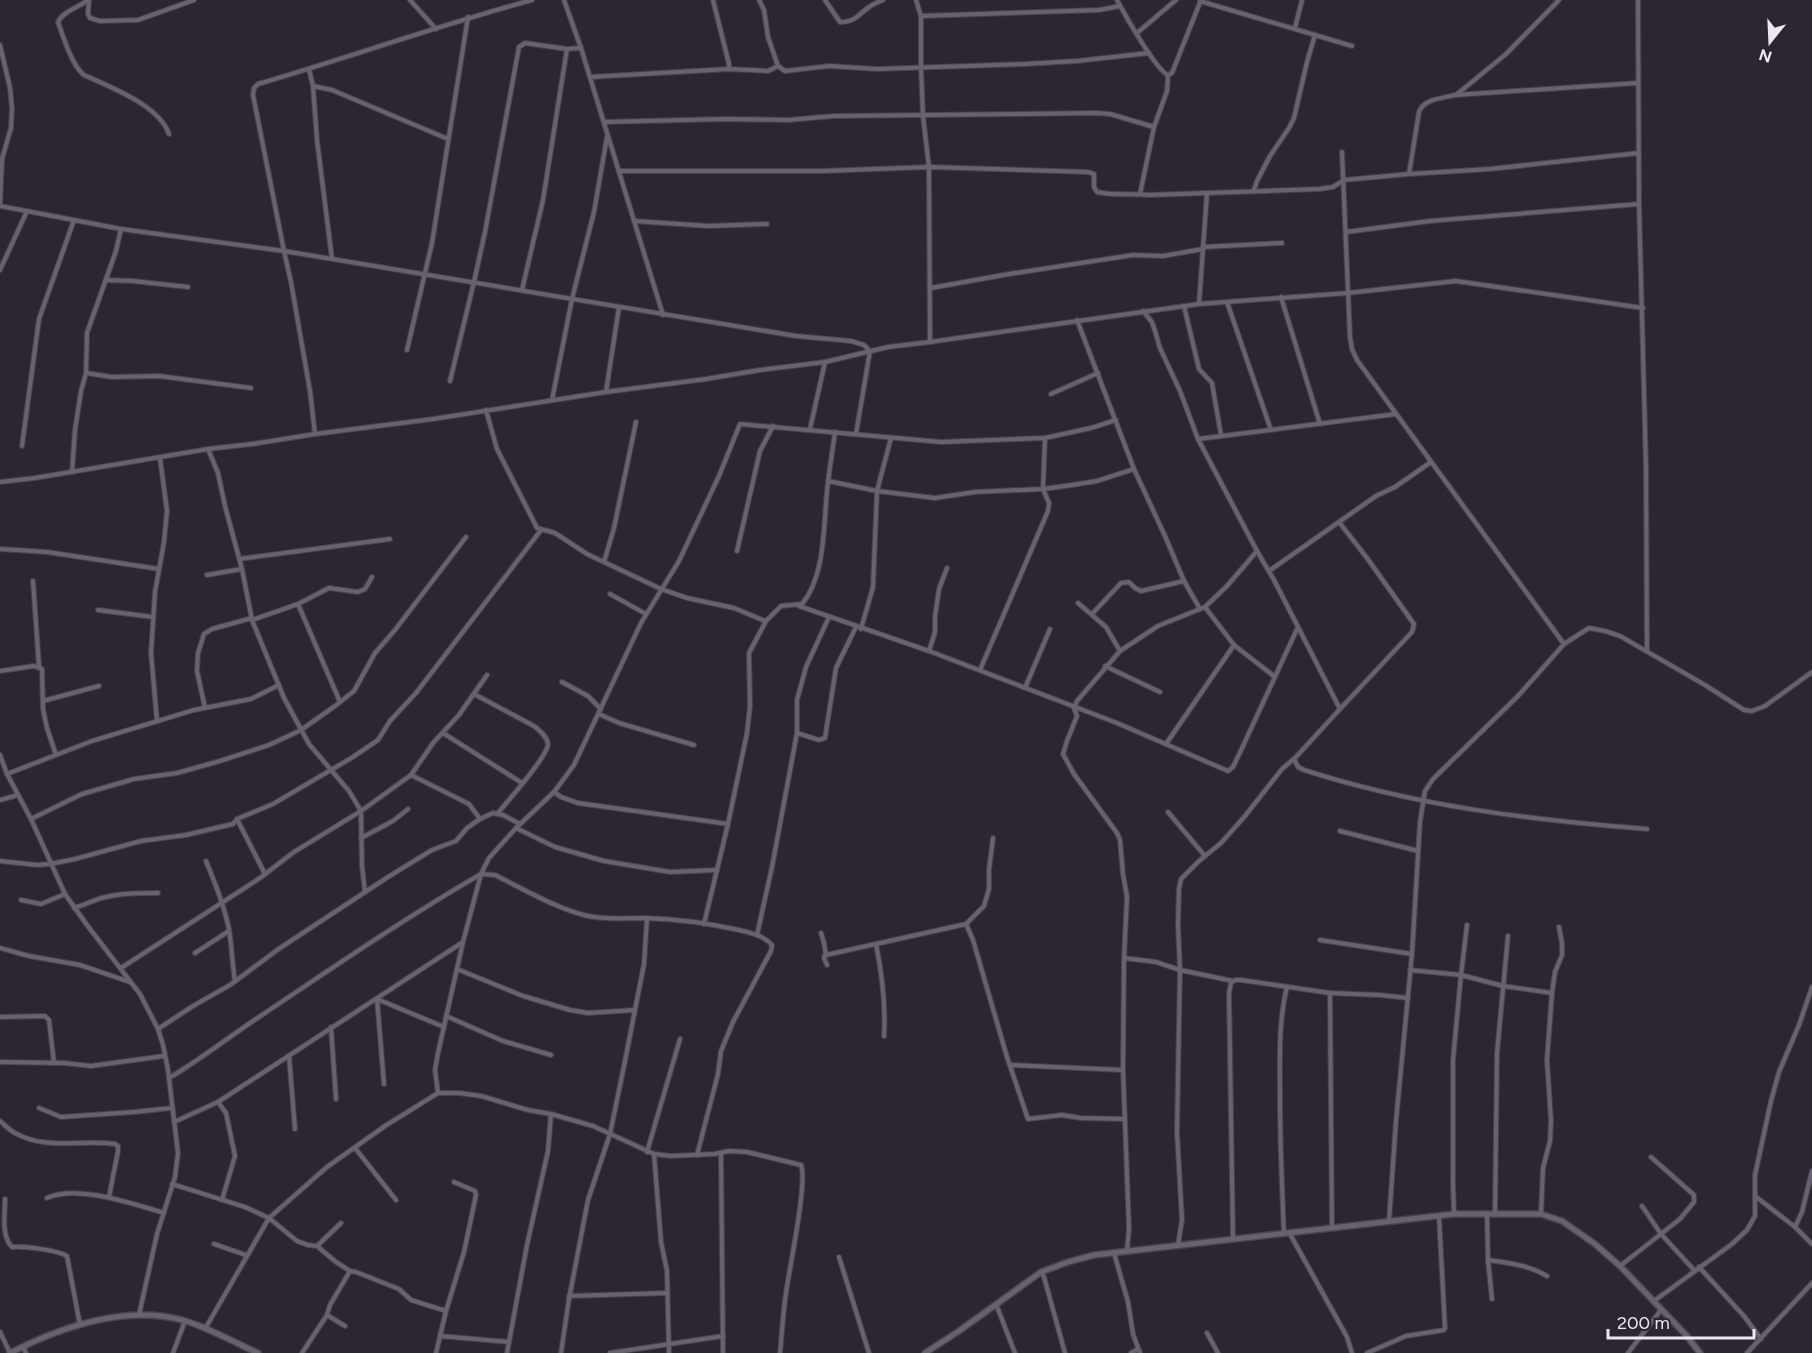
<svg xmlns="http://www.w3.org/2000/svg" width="1812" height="1353" viewBox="0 0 1812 1353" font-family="Figtree,sans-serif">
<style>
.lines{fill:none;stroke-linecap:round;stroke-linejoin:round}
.minor-casing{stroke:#48424d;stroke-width:6}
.tertiary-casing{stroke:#48424d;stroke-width:8}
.minor{stroke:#696170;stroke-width:4}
.tertiary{stroke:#696170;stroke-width:5}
</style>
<rect width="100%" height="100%" fill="#2c2532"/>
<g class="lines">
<defs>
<g id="minor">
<path d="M88,0c-10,8 -25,11 -30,22 5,14 14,44 26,53 26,12 75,30 85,59"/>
<polyline points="89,0 88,14 90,18 100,21 138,20 194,0"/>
<polyline points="410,0 436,29"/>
<polyline points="564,0 581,48 663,315"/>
<polyline points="713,0 729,64 729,69"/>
<polyline points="759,0 764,10 768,37 778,66 785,71 829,66 877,69 1025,64 1077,61 1149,53"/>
<path d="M825,0l15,22c14,1 19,-8 29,-15 4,-3 9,-5 14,-7"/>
<polyline points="916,0 921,16 921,67 923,116 929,167 930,342"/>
<path d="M1117,0c8,15 39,70 51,75l4,-2 29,-73"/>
<polyline points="1638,0 1639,204 1646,467 1647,651"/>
<polyline points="1200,1 1352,46"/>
<polyline points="921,16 1099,10 1120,6"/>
<polyline points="1295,28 1302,0"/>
<polyline points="1137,33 1176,0"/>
<polyline points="0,45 10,88 12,108 11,128 2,159 0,206"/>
<polyline points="309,69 313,86 317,140 332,259"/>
<polyline points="590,77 729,69 768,71 778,66"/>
<polyline points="313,86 332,90 448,139"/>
<polyline points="1456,95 1506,54 1559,0"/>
<polyline points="604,122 724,119 788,120 834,116 1097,113 1110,114 1154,127"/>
<polyline points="1342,152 1350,337 1352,349 1357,360 1564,644"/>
<path d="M619,171h203l107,-4 159,5 6,2v13l3,5c18,4 34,1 52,3l170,-6 14,-2 11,-7 65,-6 81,-5 149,-16"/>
<path d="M1409,174l10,-62c4,-13 24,-14 36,-17l183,-12"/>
<polyline points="1254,190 1257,181 1270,156 1289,128 1294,118 1307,62 1315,35"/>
<polyline points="1140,194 1154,127 1167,91 1168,75"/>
<polyline points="0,206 121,229 284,251 796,336 851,341 864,345 870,351 856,434"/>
<polyline points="634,221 709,226 767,224"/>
<polyline points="1346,232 1430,221 1639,204"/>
<polyline points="1203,247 1282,243"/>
<polyline points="0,270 27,211"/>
<polyline points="106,280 133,281 188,287"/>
<polyline points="931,288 1009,274 1133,255 1163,256 1203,249"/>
<polyline points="522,290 543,200 567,49"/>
<polyline points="1281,297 1320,424"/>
<polyline points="1227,302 1271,430"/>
<polyline points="1199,304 1207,193"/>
<polyline points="1184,306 1199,369 1212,383 1221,435"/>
<polyline points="1143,311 1152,322 1155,331 1160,348 1180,391 1198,439 1257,551 1274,580 1340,709 1296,757 1282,769 1245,816 1221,843 1199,861 1181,879 1179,889 1178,924 1180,970 1177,1132 1182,1220 1178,1245"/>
<polyline points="1077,320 1134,469 1165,536 1184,581 1200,609"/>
<polyline points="407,350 432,243 468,17"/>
<polyline points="86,373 112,377 159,376 251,388"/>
<polyline points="450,381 474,282 485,232 519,47 525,43 567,49 581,48"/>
<polyline points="606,392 619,307"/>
<polyline points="1051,394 1098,373"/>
<polyline points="552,400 572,299 594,212 607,137"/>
<polyline points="486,410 497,449 537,528 555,533 587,554 661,589 687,598 734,608 765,621"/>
<polyline points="810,429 825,362"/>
<path d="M315,434l-5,-43 -19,-109 -7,-31 -31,-156 1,-7 4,-4c92,-27 182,-59 274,-84"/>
<polyline points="1198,439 1396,414"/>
<polyline points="22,446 39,319 74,220"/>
<polyline points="208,449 218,473 225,506 242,569 252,620 284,698 309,744 349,791 361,811 362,866 365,892"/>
<polyline points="72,472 75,430 81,391 86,373 87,333 116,251 121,229"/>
<polyline points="828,481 877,491 935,498 975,492 1043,489 1072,485 1097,481 1134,469"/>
<polyline points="0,482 35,478 208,449 252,444 315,434 433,419 606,392 706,379 760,370 825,362 888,347 930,342 1199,304 1348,293 1456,281 1643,308"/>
<polyline points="1339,522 1367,558 1414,624 1412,632 1340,709"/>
<polyline points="0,549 47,552 159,569"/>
<polyline points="737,551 760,451 773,426"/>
<polyline points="239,559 390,539"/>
<polyline points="604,562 614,528 636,422"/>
<polyline points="1269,571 1376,496 1395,487 1431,462"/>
<polyline points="207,575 242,569"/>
<polyline points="33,581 39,666"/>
<polyline points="610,594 646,614"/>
<polyline points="1078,603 1106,627 1120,651"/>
<polyline points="298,604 340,702"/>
<polyline points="799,606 929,651 1117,723 1228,771 1233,767 1243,746 1298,627"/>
<polyline points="1205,607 1234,645 1275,677"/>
<polyline points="98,610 153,617"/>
<polyline points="1092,614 1121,583 1129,582 1135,588 1141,591 1184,581"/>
<polyline points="252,620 298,604 329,588 358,592 365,589 372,577"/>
<polyline points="861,629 873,587 877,491 891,438"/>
<polyline points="929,651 935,632 935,617 939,589 947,568"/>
<polyline points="1105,666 1160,692"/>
<polyline points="980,670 1048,511 1049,503 1043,489 1045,438"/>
<polyline points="0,671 34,666 42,669 43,709 47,728 56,755"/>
<polyline points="562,682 588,696 601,709"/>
<polyline points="1025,688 1050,629"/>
<path d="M474,694l60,32c5,4 13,10 14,18 0,12 -41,58 -51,70"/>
<polyline points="43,701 99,686"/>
<polyline points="205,708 197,671 198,653 204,634 212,629 252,618"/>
<polyline points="599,714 619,723 694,745"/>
<polyline points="157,721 151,653 155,592 164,542 167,511 160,458"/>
<polyline points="443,733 522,783"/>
<polyline points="797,733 819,740 825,738 836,668 856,627"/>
<polyline points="1166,744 1234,645"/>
<polyline points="0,755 7,774 31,819 65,894 87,925 140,994 158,1029 163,1045 168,1070 178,1153 175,1177 157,1234 139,1315"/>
<path d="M1294,759l4,8 6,3c112,36 226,50 343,59"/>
<polyline points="7,774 92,741 194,710 251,699 279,685"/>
<polyline points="411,775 469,804 480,819"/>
<polyline points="554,792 561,797 578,803 728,824"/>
<polyline points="0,800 18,795"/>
<polyline points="1168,812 1205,856"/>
<polyline points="31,819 82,794 134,779 177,773 220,761 269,745 301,730 335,706 354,691 375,653 395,630 466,537"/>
<polyline points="237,819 265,874"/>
<polyline points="516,828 555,847 604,861 670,872 717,870"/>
<polyline points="1340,831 1418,851"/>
<polyline points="361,838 393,821 408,809"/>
<polyline points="0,861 37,865 50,864 75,859 141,841 186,835 233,824 237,819 273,804 353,757 378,740 390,721 416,693 541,530"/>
<path d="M206,861c9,22 18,44 23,68 3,17 3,35 6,52"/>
<polyline points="21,900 41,904 65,894"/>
<path d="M74,908c11,-3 21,-9 32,-11 17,-4 34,-4 52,-4"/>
<path d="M704,924l24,-100 19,-91 3,-27 -1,-53 17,-32 15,-15 21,-2c25,-30 21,-84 26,-122 2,-17 5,-34 7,-50"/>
<polyline points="966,924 984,906 989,889 989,870 993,838"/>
<polyline points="821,933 824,943 826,955 966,924 973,940 1007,1057 1028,1119 1062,1115 1081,1118 1124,1119"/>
<polyline points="757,935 772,867 797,733 797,700 806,667 829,617"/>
<polyline points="1320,940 1412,954"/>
<path d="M876,944c6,30 10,61 8,92"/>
<polyline points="0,948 29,956 80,965 130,982"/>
<polyline points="195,953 229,931"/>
<polyline points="825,955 824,958 827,965"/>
<polyline points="1124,958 1123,1070 1129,1228 1127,1251"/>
<polyline points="121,968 260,878 294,852 361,811 411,775 433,743 459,715 487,675"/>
<polyline points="457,969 523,996 570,1010 588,1013 635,1010"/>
<polyline points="1410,970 1461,975 1467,925"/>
<polyline points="1233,981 1180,970 1156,962 1124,958 1127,897 1123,874 1120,840 1117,833 1074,774 1063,754 1067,741 1077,716 1074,708 1077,701 1120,651 1158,626 1205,607 1227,586 1257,551"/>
<polyline points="1330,993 1332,1228"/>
<polyline points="446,1016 503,1041 551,1055"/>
<polyline points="0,1017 45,1016 49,1020 54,1063"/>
<polyline points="331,1027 336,1099"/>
<polyline points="158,1029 193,1006 230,985 280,948 388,877 432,850 456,841 467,828 480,819 493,813 503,815 520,824"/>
<polyline points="289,1056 295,1129"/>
<polyline points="0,1062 64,1063 91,1066 164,1056"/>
<polyline points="1010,1065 1123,1070"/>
<path d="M169,1078c29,-17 56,-38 84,-57 75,-50 150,-102 228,-147l14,1c28,14 62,34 93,41 18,4 37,2 55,2 32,1 65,5 96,12 12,3 24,5 33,15l-1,6 -38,71 -12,29 -3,23 -21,81"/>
<polyline points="384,1084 377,999 444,1027"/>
<path d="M438,1093h21l22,3 47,14 23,4 42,12 61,28 17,2 43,-2 15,-3 18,1 54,13c7,16 -12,105 -15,128 -3,20 -4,40 -6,60"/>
<polyline points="218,1102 226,1113 235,1156 222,1200"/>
<polyline points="39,1108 61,1117 134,1112 172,1108"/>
<path d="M0,1121c5,4 9,9 15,12 32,18 66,6 100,11l3,2v5l-9,46"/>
<polyline points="174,1122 218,1102 463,942 481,874 489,858 516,828 554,792 574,765 641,623 679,561 719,476 740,424 941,442 1045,438 1091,428 1116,420"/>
<polyline points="355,1148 396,1200"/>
<polyline points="647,1152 680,1039"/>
<polyline points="721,1153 723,1353"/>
<polyline points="654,1154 661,1242 667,1271 669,1353"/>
<polyline points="1812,1171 1802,1212 1795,1227 1812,1244"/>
<polyline points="172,1184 245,1207 269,1218 297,1241 308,1245 317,1246 336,1262 350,1271 330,1305 327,1315 302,1353"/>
<polyline points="1755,1196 1795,1227"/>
<path d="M47,1198c29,-14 87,6 117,15"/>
<path d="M5,1199c0,15 -4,37 7,48 12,-1 45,3 55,9l13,69"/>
<polyline points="1642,1206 1661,1234 1695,1271"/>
<path d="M1487,1213l1,47c21,3 41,5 59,16"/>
<polyline points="1454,1214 1453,1183 1453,1060 1461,975 1503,986 1552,993"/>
<polyline points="1495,1214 1497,1053 1508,936"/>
<polyline points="1541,1214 1543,1168 1550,1141 1551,1121 1547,1060 1552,993 1555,972 1562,955 1562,943 1559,927"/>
<polyline points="1389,1221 1396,1121 1412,954 1420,822 1425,791 1433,779 1518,696 1564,644 1589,628 1605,631 1620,636 1705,685 1744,710 1752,711 1765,706 1812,672"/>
<path d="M1284,1234c-2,-45 -4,-90 -4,-136 0,-36 -2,-75 7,-111"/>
<polyline points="1290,1234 1347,1337 1352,1353"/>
<polyline points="1233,1239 1229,993 1231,983 1235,980 1241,980 1330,993 1379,995 1408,998"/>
<polyline points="214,1244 246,1255"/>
<polyline points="317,1246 341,1223"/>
<polyline points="1114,1253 1128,1302 1133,1334 1140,1353"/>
<polyline points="839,1257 869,1353"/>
<polyline points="1488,1260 1492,1299"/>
<polyline points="1620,1266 1680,1219 1694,1202 1694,1195 1651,1157"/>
<polyline points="1699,1267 1744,1316 1761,1339"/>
<polyline points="350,1271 356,1272 399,1289 411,1300 446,1311"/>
<polyline points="1041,1272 1044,1277 1065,1353"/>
<polyline points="569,1296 667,1293"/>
<polyline points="1654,1301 1732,1244 1747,1230 1755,1216 1755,1175 1771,1101 1779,1072 1799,1025 1812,987"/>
<polyline points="996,1304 1015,1353"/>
<polyline points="327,1315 345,1326"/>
<polyline points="205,1329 269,1218 327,1167 385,1126 438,1093 435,1070 438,1053 463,942"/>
<polyline points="0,1332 10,1353"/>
<polyline points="1207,1333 1218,1353"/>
<polyline points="440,1336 509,1342"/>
<polyline points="23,1347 26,1353"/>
<polyline points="173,1353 185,1321"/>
<polyline points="436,1353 446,1311 464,1252 476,1195 475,1191 454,1182"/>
<polyline points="507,1353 527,1245 548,1151 551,1114"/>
<polyline points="561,1353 569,1299 588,1200 610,1134 624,1066 644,964 647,919"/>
<polyline points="610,1353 723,1336"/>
<polyline points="1131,1353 1138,1349"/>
<polyline points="1367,1353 1406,1336 1444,1330 1445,1328 1439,1216"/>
<polyline points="1628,1353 1661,1310"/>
<polyline points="1747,1353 1812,1283"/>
</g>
<g id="tertiary">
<path d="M10,1353c51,-26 115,-48 172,-33 26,7 51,22 76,33"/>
<polyline points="925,1353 959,1331 1041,1272 1068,1262 1094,1255 1454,1214 1541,1214 1562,1221 1595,1244 1620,1266 1686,1335 1700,1353"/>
</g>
</defs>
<use href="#minor" class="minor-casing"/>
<use href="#tertiary" class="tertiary-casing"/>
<use href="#minor" class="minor"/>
<use href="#tertiary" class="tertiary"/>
</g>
<g transform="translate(1770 42) rotate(198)" stroke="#2c2532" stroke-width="4.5" paint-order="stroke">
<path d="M0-4.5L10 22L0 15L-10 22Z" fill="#ece8f0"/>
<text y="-9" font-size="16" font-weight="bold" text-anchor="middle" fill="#ece8f0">N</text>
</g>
<path d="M1608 1329v9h146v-9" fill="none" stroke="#ece8f0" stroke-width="3"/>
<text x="1617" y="1329" font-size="18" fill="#ece8f0" stroke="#2c2532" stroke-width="4.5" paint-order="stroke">200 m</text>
</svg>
